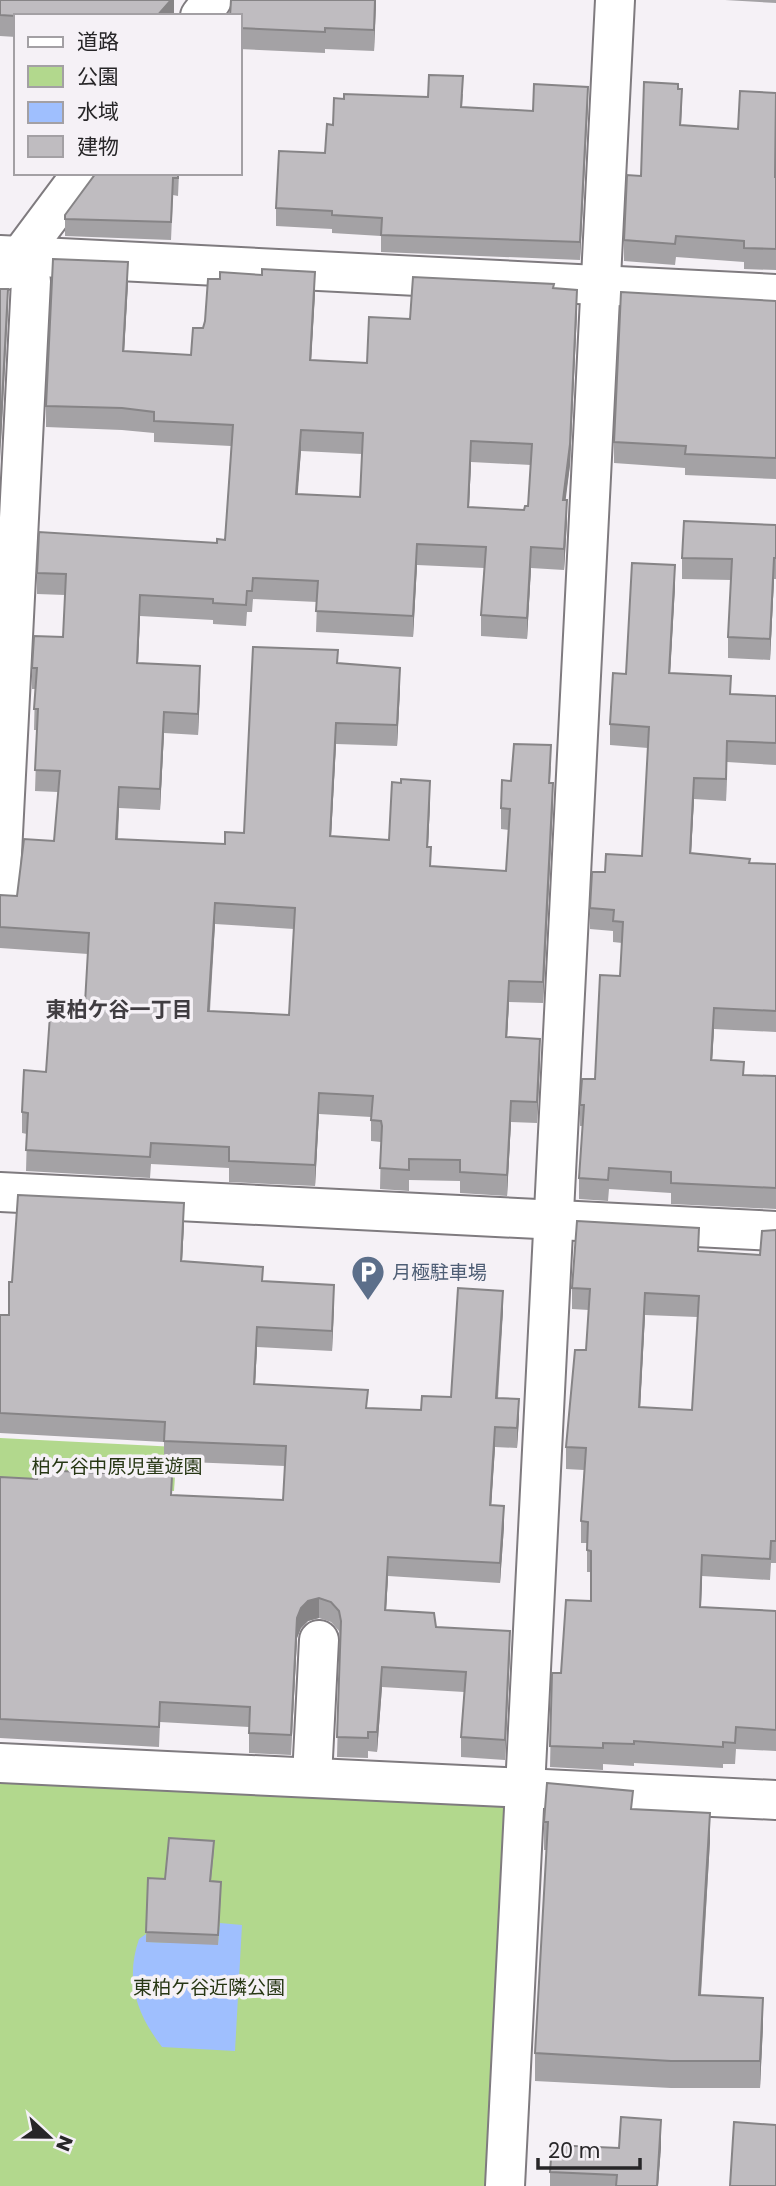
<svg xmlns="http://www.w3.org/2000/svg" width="776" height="2186" viewBox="0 0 776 2186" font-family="Poppins,'Noto Sans JP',sans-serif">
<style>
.green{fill:#b2d88d}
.water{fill:#9fbffe}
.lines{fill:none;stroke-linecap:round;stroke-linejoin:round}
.minor-casing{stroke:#7f7b7f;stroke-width:42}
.minor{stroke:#fff;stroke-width:38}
.wall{fill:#a4a2a5;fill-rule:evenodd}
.shaded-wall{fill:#868486}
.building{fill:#bfbcc0;stroke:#868486;stroke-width:2;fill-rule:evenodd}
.labels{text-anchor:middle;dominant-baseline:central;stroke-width:7;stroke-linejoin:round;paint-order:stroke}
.service-label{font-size:19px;fill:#4e5e75;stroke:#f5f1f6;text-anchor:start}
.park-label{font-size:19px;fill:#273714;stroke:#f5f1f6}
.neighbourhood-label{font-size:21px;font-weight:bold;fill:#403d41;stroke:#f5f1f6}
</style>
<rect width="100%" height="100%" fill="#f5f1f6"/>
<g class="green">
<polygon points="0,1438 177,1447 174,1491 0,1481"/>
<polygon points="0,1775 510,1804 490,2186 0,2186"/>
</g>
<path class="water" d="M220,1923l22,2 -7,126 -73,-4c-26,-34 -37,-67 -23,-108l7,-5v8l72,2z"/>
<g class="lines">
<defs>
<g id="minor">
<polyline points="200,16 212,0"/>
<polyline points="0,255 776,294"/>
<polyline points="5,270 20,256 82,173"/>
<polyline points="0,893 31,281 20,256"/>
<polyline points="0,1192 776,1231"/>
<polyline points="0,1763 776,1800"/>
<polyline points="312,1777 319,1640"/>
<polyline points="505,2186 615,0"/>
</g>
</defs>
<use href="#minor" class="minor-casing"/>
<use href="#minor" class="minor"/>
</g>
<g class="wall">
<polygon points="0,0 174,0 174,16 16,16 16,37 0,36"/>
<polygon points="376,0 374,51 325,49 325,53 240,49 240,16"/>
<polygon points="725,0 776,0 776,3"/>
<polygon points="678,89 682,110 681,125 738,129 776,93 776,270 744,269 744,262 676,257 675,265 624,261 624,240 641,176"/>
<polygon points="463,94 462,107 533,111 588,104 580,260 381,252 381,236 332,233 332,229 276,226 276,208 325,153 333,125 428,97"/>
<polygon points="179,173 178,196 173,195 171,240 65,236 65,215"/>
<path d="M128,283l-4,68 67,4 12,-27 112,-35 -4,67 56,3 43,-44 144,-31 23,23 -7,154 -5,35 2,21 -3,49 -33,-2 -4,71 -46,-3v-21l3,-47 -67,-3 -4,72 -97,-5 1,-30 -64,-3 -1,13h-5l-1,14 -33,-2v-4l-73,-4 -2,48 62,23 -2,48 -34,-2 -4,77 -41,-2 -1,31 107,5 19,-11 94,-170 62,26 -3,57 -61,-2 -5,92 58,4 41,-38 -2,45 3,19 75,5 3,-41 -8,-1v-21l10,-27 40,-15 -1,17 3,21 -10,199 -34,-1 -2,35 33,23 -3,63 -26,-1 -4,74 -47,-3v-12l-51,-1v11l-29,-2 1,-47 -10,-1v-24l-52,-3 -4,72 -86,-4v-14l-78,-4 -1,14 -124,-7 1,-37 -5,-1v-21l24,-40 39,-69 3,-49 -88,-6v-53l17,1 37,-55 4,-49 -23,-1 2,-61h-3l1,-41h-3v-21l31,-31 2,-42 -28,-1v-21l180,-30 8,-3 6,-94 -77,-4v-9l-32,-3 -76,-3v-21zM301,451l61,3 -2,43 -63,-3zM471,462l60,3 -3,41 -4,4 -55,-3zM215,924l79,5 -5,86 -79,-4z"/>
<polygon points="776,301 776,479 685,475 685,468 614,463 614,442"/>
<polygon points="776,525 776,579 774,579 770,660 728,658 728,637 731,580 682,579 682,558"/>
<polygon points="675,586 670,673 731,694 776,696 776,765 727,762 726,801 694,799 691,853 750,863 776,864 776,1032 714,1029 712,1060 744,1075 776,1076 776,1209 671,1204 671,1193 609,1189 608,1201 579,1199 579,1178 583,1126 580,1126 580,1105 595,1079 620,976 622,943 613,942 613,931 590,929 590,908 605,872 642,856 648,748 610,745 610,724 626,674"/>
<polygon points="184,1223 182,1261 263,1281 334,1304 332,1351 257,1347 255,1384 368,1408 421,1410 451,1397 503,1310 498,1398 519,1418 517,1448 495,1447 491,1505 504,1526 500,1583 388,1576 386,1610 510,1650 505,1760 461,1757 461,1737 464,1692 382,1687 377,1752 368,1751 368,1758 337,1757 340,1638 339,1631 331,1622 319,1618 308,1621 301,1628 297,1638 291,1755 249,1753 249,1727 160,1722 159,1747 0,1738 0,1477 172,1495 283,1500 285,1466 164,1461 164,1442 0,1433 0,1315 9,1315 12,1282"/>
<path d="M776,1230v333h-5l-1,17 -68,-4 -1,31 75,4v140l-40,-2 -1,15h-12v4l-89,-5v3l-31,-2v6l-53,-3 2,-94h9l30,-72v-29h-4v-29h-6v-22l3,-51 -18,-1v-22l20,-97 3,-40 -17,-1v-21l127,-37 61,4zM645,1315l52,2 -5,93 -52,-3z"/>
<polygon points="633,1809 710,1841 701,1995 763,2025 760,2088 671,2088 535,2081 535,2053 547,1850 544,1850 544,1822"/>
<polygon points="214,1850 211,1881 221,1891 218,1945 146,1942 148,1878 165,1879"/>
<polygon points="661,2147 658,2186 550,2186 550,2172 619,2148"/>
</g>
<g class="shaded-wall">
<polygon points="171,0 174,0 174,16 157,16"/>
<polygon points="375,0 376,0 374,51 374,30"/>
<polygon points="588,87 588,104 580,260 580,242"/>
<polygon points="128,262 128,283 123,372 123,351"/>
<polygon points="315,272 315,293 310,381 310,360"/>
<polygon points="8,289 8,310 0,461 0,440"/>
<polygon points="577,290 577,311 570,465 563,521 563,500"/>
<polygon points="301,430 301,451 296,515 296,494"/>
<polygon points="471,441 471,462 468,528 468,507"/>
<polygon points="567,500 567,521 564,570 564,549"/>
<polygon points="417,544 417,565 413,637 413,616"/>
<polygon points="531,547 531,568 527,639 527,618"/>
<polygon points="774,558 774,579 770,660 770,639"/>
<polygon points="675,565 675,586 669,694 669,673"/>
<polygon points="140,595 140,616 137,684 137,663"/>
<polygon points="200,666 200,687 198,735 198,714"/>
<polygon points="400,668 400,689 397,746 397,725"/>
<polygon points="164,712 164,733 160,810 160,789"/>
<polygon points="336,723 336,744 330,857 330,836"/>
<polygon points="727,741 727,762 726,801 726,779"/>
<polygon points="694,778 694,799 690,874 690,853"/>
<polygon points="430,781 430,802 427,868 427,847"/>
<polygon points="553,783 553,804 543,1003 543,982"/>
<polygon points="119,787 119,808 116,860 116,839"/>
<polygon points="215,903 215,924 208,1032 208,1011"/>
<polygon points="509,981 509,1002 506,1058 506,1037"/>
<polygon points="714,1008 714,1029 711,1081 711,1060"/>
<polygon points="540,1039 540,1060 537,1123 537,1102"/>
<polygon points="319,1093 319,1114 315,1186 315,1165"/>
<polygon points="511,1101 511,1122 507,1196 507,1175"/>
<polygon points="184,1203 184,1223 181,1281 181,1261"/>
<polygon points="334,1285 334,1304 332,1351 332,1331"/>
<polygon points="503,1291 503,1310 496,1417 496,1398"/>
<polygon points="645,1293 645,1315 639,1429 639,1407"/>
<polygon points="257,1327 257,1347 254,1404 254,1384"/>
<polygon points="519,1399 519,1418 517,1448 517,1428"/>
<polygon points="495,1427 495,1447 490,1525 490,1505"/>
<polygon points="504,1506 504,1526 500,1583 500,1563"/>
<polygon points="702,1555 702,1576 700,1629 700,1607"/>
<polygon points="388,1557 388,1576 385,1630 385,1610"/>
<polygon points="319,1598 319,1618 308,1621 301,1628 297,1638 291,1755 297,1618 301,1608 308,1601"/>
<polygon points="510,1631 510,1650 505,1760 505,1740"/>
<polygon points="382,1667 382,1687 377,1752 377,1732"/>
<polygon points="710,1813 710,1841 699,2022 699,1995"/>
<polygon points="763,1998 763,2025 760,2088 760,2061"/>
<polygon points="661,2120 661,2147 658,2186 657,2186"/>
</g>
<g class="building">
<polygon points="0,0 171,0 157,16 16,16 0,15"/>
<polygon points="231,0 375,0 374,30 325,28 325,32 240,28 240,16 230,16"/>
<polygon points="429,75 463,76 461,107 533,111 534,84 588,87 580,242 381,235 382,218 332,215 332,211 276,208 279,151 325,153 327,124 333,125 334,98 344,99 344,94 428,97"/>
<polygon points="644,82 678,84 678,89 682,89 680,125 738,129 740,91 776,93 775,177 776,177 776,249 744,248 744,241 676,236 675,244 624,240 627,175 641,176"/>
<polygon points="96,173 178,173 178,178 173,178 171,222 65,219 65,215"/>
<path d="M53,259l75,3 -5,89 68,4 2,-27h10l2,-7 3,-42h12v-7l42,3v-6l53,3 -5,88 57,3 2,-46 41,2 3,-42 141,7 -1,4 24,2 -7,154 -7,56h4l-3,49 -33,-2 -4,71 -46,-3 5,-68 -69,-3 -4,72 -97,-5 2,-30 -65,-3 -1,13h-5l-1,14 -33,-2v-4l-73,-4 -3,68 63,3 -2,48 -34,-2 -4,77 -41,-2 -3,52 109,5v-12l19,1 9,-186 85,3 -1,13 63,5 -3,57 -61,-2 -6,113 59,4 3,-58 9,1v-4l29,2 -3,66h4l-1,19 76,5 4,-62 -9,-1 1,-28 9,1 3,-37 37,1 -2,38h4l-10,199 -34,-1 -3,56 34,2 -3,63 -26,-1 -4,74 -47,-3v-12l-51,-1v11l-29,-2 2,-42 -1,-5 -10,-1 2,-24 -54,-3 -4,72 -86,-4v-14l-78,-4 -1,14 -124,-7 2,-37 -6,-1 2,-42 22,2 5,-71 34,2 4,-70 -89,-6v-32l17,1 7,-57 30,2 6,-70 -25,-1 3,-61h-4l3,-41h-5l2,-32 29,1 3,-63 -29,-1 2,-41 178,11v-4l8,1 8,-115 -79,-4v-9l-32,-4 -76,-2zM301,430l62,3 -3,64 -64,-3zM471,441l61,3 -4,62h-3l-1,4 -56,-3zM215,903l80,5 -6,107 -81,-4z"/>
<polygon points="0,289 8,289 0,440"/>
<polygon points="621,292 776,301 776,458 685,454 686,446 614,442"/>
<polygon points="684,521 776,525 776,558 774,558 770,639 728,637 732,559 682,558"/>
<polygon points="632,563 675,565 669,673 731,676 730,694 776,696 776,743 727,741 726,779 694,778 690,853 750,859 749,863 776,864 776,1011 714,1008 711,1060 744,1062 743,1075 776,1076 776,1188 671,1183 671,1172 609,1168 608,1180 579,1178 584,1105 580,1105 582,1079 595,1079 600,975 620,976 623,922 613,921 614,910 590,908 592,872 605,872 606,854 642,856 649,727 610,724 613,673 626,674"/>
<polygon points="18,1195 184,1203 181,1261 263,1267 262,1281 334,1285 332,1331 257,1327 254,1384 368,1390 366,1408 421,1410 422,1396 451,1397 458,1288 503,1291 496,1398 519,1399 517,1428 495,1427 490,1505 504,1506 500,1563 388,1557 385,1610 434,1613 436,1627 510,1631 505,1740 461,1737 466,1672 382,1667 377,1732 368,1732 368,1738 337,1737 341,1621 339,1611 331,1602 319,1598 308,1601 301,1608 297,1618 291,1735 249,1733 250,1707 160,1702 159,1727 0,1719 0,1477 37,1479 38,1470 172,1476 171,1495 283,1500 286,1446 164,1441 165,1422 0,1413 0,1315 9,1315 9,1282 12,1282"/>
<path d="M577,1221l122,7 -1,23 62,4 2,-24 14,-1v311h-5l-1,18 -68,-4 -2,52 76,4v119l-40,-3 -1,16 -12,-1v5l-89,-6v3l-31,-1v5l-53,-2 2,-73h9l5,-73 25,1v-50l-4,-1 1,-28 -7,-1 5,-73 -20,-1 9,-97h11l4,-61 -18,-1zM645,1293l54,3 -7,114 -53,-3z"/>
<polygon points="547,1783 633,1791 631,1809 710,1813 699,1995 763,1998 760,2061 671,2061 535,2053 548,1822 544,1822"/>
<polygon points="169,1838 214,1841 210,1881 221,1882 218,1935 146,1932 148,1878 165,1879"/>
<polygon points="621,2117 661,2120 657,2186 616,2186 617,2175 550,2172 552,2145 619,2148"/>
<polygon points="734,2122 776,2125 776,2186 730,2186"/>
</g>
<defs>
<symbol id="parking-pin" viewBox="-11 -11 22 30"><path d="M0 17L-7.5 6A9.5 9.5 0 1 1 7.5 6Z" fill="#5c6f8a" stroke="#f5f1f6"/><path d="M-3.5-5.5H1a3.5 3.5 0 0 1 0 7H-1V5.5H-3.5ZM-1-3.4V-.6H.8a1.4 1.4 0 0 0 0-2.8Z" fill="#fff"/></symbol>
</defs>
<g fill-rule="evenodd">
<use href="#parking-pin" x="349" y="1253" width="38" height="52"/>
</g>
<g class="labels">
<g class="service-label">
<text x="392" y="1272">月極駐車場</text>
</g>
<g class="park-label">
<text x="117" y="1466">柏ケ谷中原児童遊園</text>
<text x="209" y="1987">東柏ケ谷近隣公園</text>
</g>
<g class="neighbourhood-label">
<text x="119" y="1009">東柏ケ谷一丁目</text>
</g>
</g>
<rect x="14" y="14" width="228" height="161" fill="#f5f1f6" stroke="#a3a0a4" stroke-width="2"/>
<rect x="28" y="37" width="35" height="10" fill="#ffffff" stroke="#a3a0a4" stroke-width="2"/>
<text x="77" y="49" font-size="21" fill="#272628">道路</text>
<rect x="28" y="66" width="35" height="21" fill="#b2d88d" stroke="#a3a0a4" stroke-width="2"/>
<text x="77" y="84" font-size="21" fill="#272628">公園</text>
<rect x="28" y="102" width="35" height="21" fill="#9fbffe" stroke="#a3a0a4" stroke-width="2"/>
<text x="77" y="119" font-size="21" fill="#272628">水域</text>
<rect x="28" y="136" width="35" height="21" fill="#bfbcc0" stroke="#a3a0a4" stroke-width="2"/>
<text x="77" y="154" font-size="21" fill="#272628">建物</text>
<g transform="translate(49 2137) rotate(112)" stroke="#f5f1f6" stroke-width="5" paint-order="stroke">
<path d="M0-5L12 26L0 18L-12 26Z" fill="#272628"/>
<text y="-10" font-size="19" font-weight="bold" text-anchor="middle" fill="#272628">N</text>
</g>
<path d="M538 2158v10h102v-10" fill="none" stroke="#272628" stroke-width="3.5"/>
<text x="548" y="2158" font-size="21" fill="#272628" stroke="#f5f1f6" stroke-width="5" paint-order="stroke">20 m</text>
</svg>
